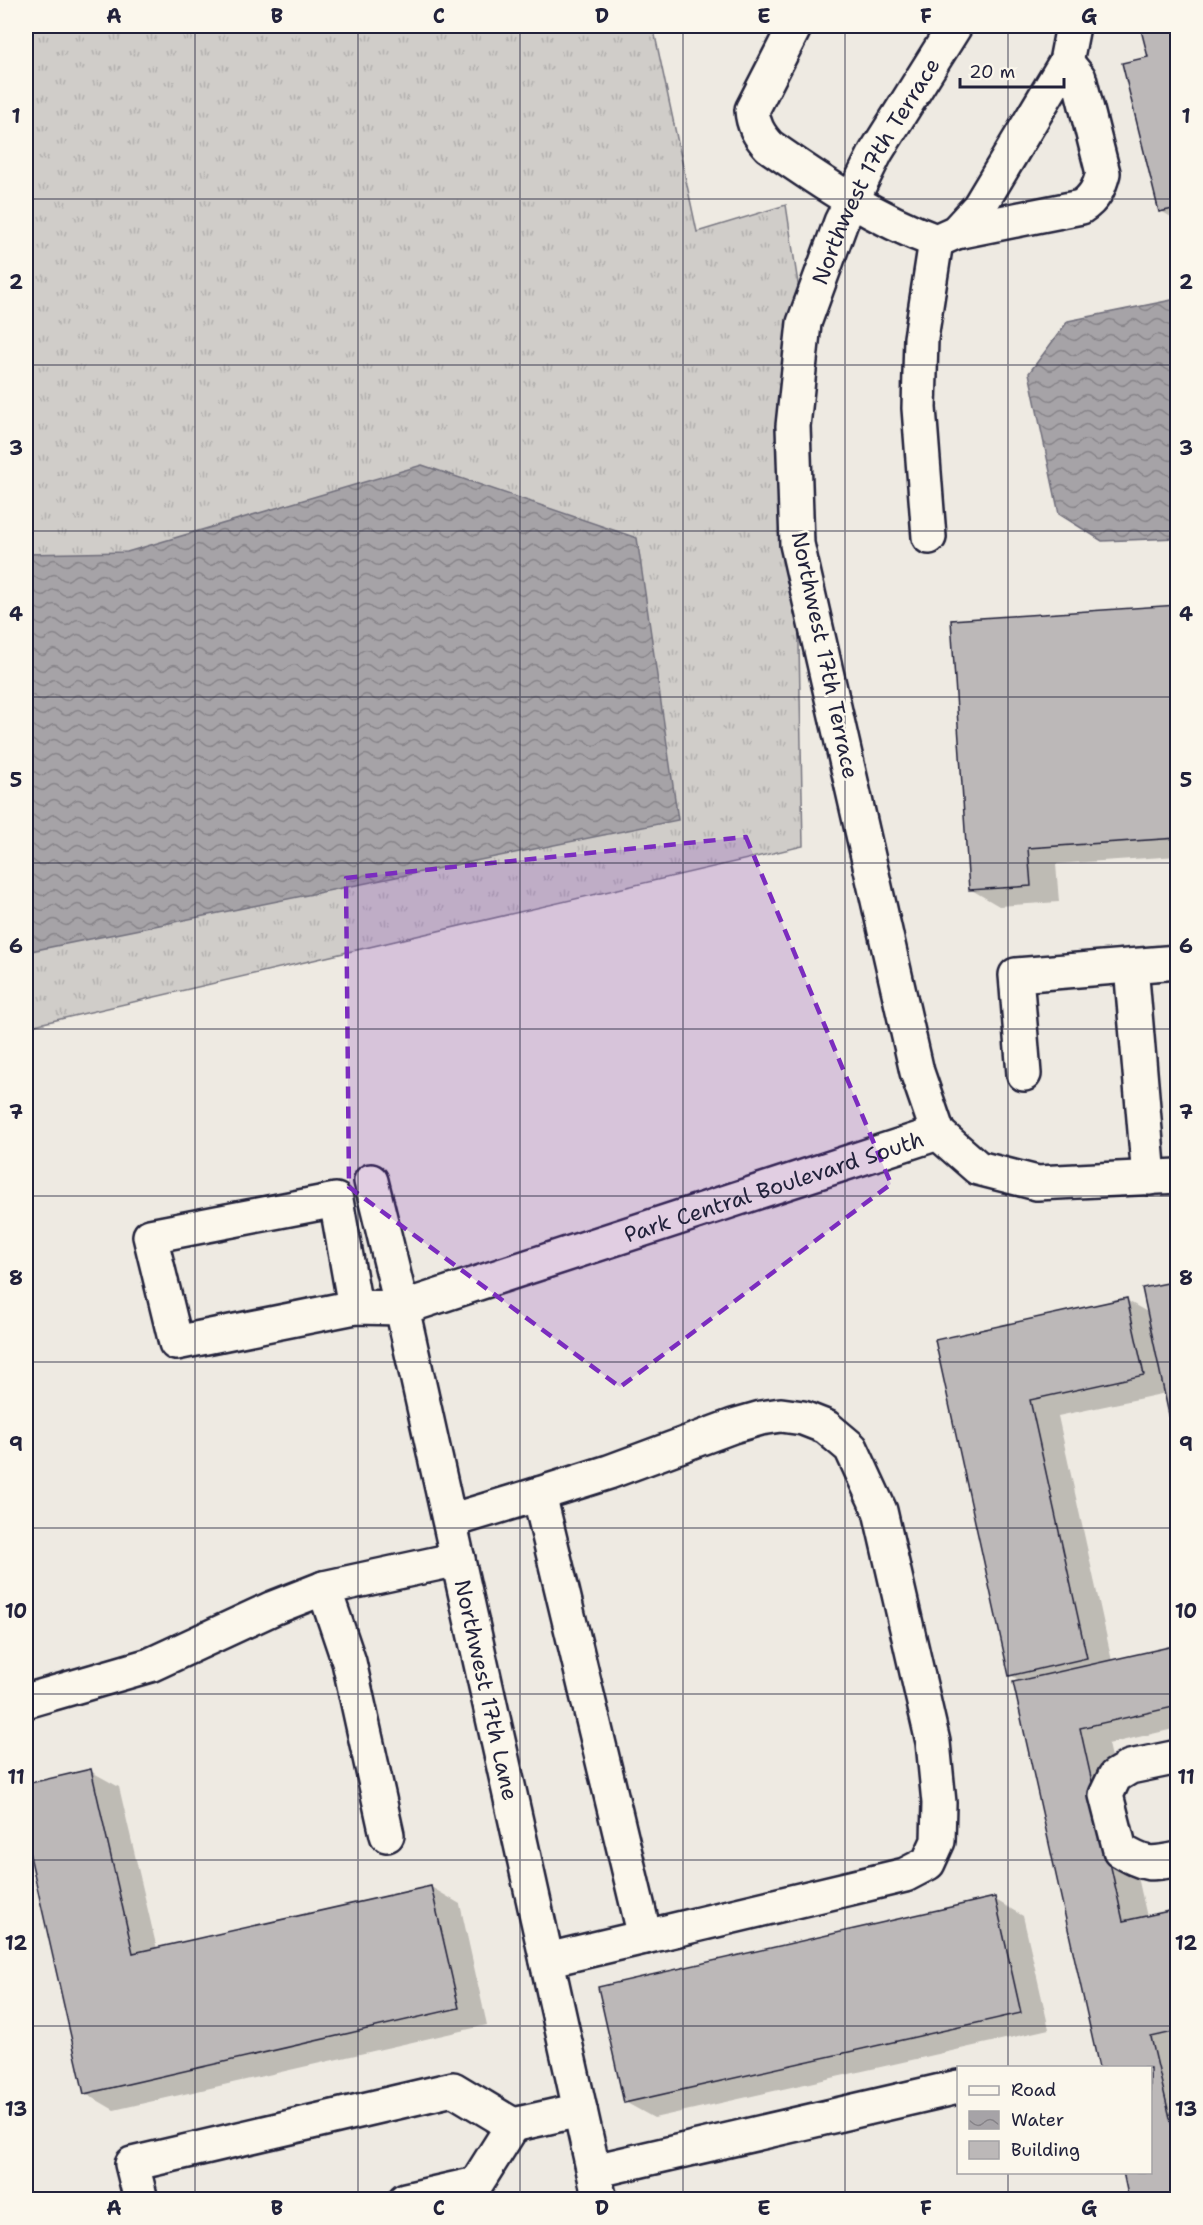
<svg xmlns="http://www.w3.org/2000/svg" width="1203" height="2225" viewBox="0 0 1203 2225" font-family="'Shantell Sans',sans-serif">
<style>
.grass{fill:url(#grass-tufts);stroke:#797882;stroke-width:1.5}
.water{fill:url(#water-waves);stroke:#716f7c;stroke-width:1.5}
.shadow{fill:#0003}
.building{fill:#bcb8b8;stroke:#22223b;stroke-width:1.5}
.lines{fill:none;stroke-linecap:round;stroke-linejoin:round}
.minor-casing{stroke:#22223b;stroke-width:38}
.minor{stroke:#fbf7ec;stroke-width:33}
.marked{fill:#7b2cbf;fill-opacity:0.2;stroke:#7b2cbf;stroke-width:4.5;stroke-dasharray:12 8;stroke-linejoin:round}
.grid{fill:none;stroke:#22223b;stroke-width:1.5;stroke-opacity:0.55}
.labels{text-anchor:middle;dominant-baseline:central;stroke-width:5;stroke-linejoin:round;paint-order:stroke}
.street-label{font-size:22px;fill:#22223b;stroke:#fbf7ec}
.neatline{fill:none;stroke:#22223b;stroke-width:2}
.grid-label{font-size:20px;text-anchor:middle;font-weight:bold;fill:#22223b}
</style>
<defs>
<pattern id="grass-tufts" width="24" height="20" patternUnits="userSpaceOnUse" patternTransform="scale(1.5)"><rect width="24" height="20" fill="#d0cdc9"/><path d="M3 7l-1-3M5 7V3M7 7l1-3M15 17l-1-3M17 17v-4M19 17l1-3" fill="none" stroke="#b2b0ae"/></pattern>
<pattern id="water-waves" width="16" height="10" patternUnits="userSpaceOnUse" patternTransform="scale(1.5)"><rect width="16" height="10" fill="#a6a3a7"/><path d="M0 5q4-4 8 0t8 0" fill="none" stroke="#878489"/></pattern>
</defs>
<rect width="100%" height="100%" fill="#eeeae2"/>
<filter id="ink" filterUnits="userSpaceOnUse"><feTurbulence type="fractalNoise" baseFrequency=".0167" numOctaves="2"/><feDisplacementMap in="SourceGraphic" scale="12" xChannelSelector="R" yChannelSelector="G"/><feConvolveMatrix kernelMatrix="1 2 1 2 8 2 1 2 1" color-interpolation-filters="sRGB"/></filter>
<g filter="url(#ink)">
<polygon class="grass" points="26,26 653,26 697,232 786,205 804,323 797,544 803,846 26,1027"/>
<g class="water">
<polygon points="1177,299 1177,538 1102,541 1059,514 1029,373 1068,321"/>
<polygon points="422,465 637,538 678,820 26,952 26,554 127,552"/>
</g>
<g class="shadow">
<polygon points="1142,26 1178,26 1178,221 1161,211 1150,58"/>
<polygon points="1178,606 1178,856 1056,864 1059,902 999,906 970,889"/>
<polygon points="1178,1282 1178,1426 1172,1423 1166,1393 1058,1416 1112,1661 1178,1647 1178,1728 1108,1744 1147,1917 1178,1910 1178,2200 1150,2172 1150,2068 1022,1681 1010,1675 936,1341 1126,1300 1149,1313"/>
<polygon points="90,1771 119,1787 157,1949 431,1887 460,1904 487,2025 114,2110 85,2093 26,1831 26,1785"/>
<polygon points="994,1899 1023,1916 1049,2029 654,2118 625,2102"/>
</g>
<g class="building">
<polygon points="1140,26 1178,26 1178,208 1159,212 1122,63 1148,57"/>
<polygon points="1178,605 1178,838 1028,848 1031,886 969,890 951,620"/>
<polygon points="1178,1281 1178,1422 1171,1424 1142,1288"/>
<polygon points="1127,1298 1144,1375 1030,1400 1087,1658 1009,1676 935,1340"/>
<polygon points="1178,1645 1178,1706 1080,1728 1123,1921 1178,1909 1178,2031 1151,2037 1178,2152 1178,2200 1129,2200 1123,2172 1150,2172 1150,2068 1099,2068 1013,1682"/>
<polygon points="91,1769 133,1953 431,1886 459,2008 84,2094 26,1838 26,1784"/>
<polygon points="995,1897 1021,2013 624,2103 598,1987"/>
</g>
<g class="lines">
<defs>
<g id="minor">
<path d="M795,26l-43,84c1,15 7,25 17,36 53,37 106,73 167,95l20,-9 23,-25 87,-145 7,-36"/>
<path d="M956,232l125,-25c14,-9 18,-19 22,-34l-24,-95 -13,-16"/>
<polyline points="929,537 919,408 921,338 936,241"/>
<polyline points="1131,966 1149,1178"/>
<polyline points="1024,1074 1016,975 1178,962"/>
<path id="s1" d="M938,1133l-21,-61 -120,-528 -4,-118 11,-103 37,-101 35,-70 79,-126"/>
<path id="s2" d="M371,1181l31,127 198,892"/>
<path id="s3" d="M355,1307l-19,-107 -186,36 26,107 179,-36 47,1 536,-175 40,35 59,15 141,-7"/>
<polyline points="539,1494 609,1472 733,1426 761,1418 781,1415 803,1418 826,1427 851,1448 880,1511 933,1742 939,1803 938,1841 928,1863 905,1875 645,1937"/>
<polyline points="450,1521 539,1494 645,1937 547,1960"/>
<polyline points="26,1701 150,1665 273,1608 324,1588"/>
<path d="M1178,1757l-48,10 -15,9 -9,19 14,55c25,15 29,15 58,9"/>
<polyline points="387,1835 349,1662 324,1588 458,1559"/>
<polyline points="594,2171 958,2087"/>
<polyline points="141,2200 132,2164 453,2089 513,2125 580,2110"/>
<polyline points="405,2200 476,2184 513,2125"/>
</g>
</defs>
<use href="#minor" class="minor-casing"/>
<use href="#minor" class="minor"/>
</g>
</g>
<path class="marked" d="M746,837l145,347 -271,203 -271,-200 -3,-309z"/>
<path class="grid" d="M195,26v2174M358,26v2174M520,26v2174M683,26v2174M845,26v2174M1008,26v2042M26,199h1152M26,365h1152M26,531h1152M26,697h1152M26,863h1152M26,1029h1152M26,1196h1152M26,1362h1152M26,1528h1152M26,1694h1152M26,1860h1152M26,2026h1152M1008,2172v28"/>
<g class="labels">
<g class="street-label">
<text stroke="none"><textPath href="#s1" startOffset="996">Northwest 17th Terrace</textPath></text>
<text transform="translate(825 655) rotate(78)">Northwest 17th Terrace</text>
<text stroke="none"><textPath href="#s3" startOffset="1029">Park Central Boulevard South</textPath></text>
<text stroke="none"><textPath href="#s2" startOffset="522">Northwest 17th Lane</textPath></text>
</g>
</g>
<rect width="1203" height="2225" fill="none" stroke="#fbf7ec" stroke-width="66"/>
<rect x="957" y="2066" width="195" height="108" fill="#fbf7ec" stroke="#a4a2a5" stroke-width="1.5"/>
<rect x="969" y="2086" width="30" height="9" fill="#fbf7ec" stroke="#a4a2a5" stroke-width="1.5"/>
<text x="1011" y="2096" font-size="18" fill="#22223b">Road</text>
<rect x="969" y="2111" width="30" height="18" fill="url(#water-waves)" stroke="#a4a2a5" stroke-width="1.5"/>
<text x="1011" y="2126" font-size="18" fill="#22223b">Water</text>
<rect x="969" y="2141" width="30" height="18" fill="#bcb8b8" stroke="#a4a2a5" stroke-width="1.5"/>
<text x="1011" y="2156" font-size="18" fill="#22223b">Building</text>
<path d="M960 78v9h104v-9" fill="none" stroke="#22223b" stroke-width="3"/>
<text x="969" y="78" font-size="18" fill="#22223b" stroke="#fbf7ec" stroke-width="4.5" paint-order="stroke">20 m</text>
<rect x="33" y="33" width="1137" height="2159" class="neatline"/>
<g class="grid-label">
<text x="114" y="23">A</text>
<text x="277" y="23">B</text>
<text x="439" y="23">C</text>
<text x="602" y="23">D</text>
<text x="764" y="23">E</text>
<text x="926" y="23">F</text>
<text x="1089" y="23">G</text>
<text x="16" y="123">1</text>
<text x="1186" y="123">1</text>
<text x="16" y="289">2</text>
<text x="1186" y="289">2</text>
<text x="16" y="455">3</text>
<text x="1186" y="455">3</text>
<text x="16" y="621">4</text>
<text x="1186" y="621">4</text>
<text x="16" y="787">5</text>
<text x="1186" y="787">5</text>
<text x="16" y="953">6</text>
<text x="1186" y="953">6</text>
<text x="16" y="1119">7</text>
<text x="1186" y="1119">7</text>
<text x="16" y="1285">8</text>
<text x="1186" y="1285">8</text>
<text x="16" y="1451">9</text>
<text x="1186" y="1451">9</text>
<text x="16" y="1618">10</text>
<text x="1186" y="1618">10</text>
<text x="16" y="1784">11</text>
<text x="1186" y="1784">11</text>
<text x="16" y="1950">12</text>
<text x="1186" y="1950">12</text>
<text x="16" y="2116">13</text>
<text x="1186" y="2116">13</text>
<text x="114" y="2215">A</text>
<text x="277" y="2215">B</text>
<text x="439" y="2215">C</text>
<text x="602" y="2215">D</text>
<text x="764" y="2215">E</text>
<text x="926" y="2215">F</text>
<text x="1089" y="2215">G</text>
</g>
</svg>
